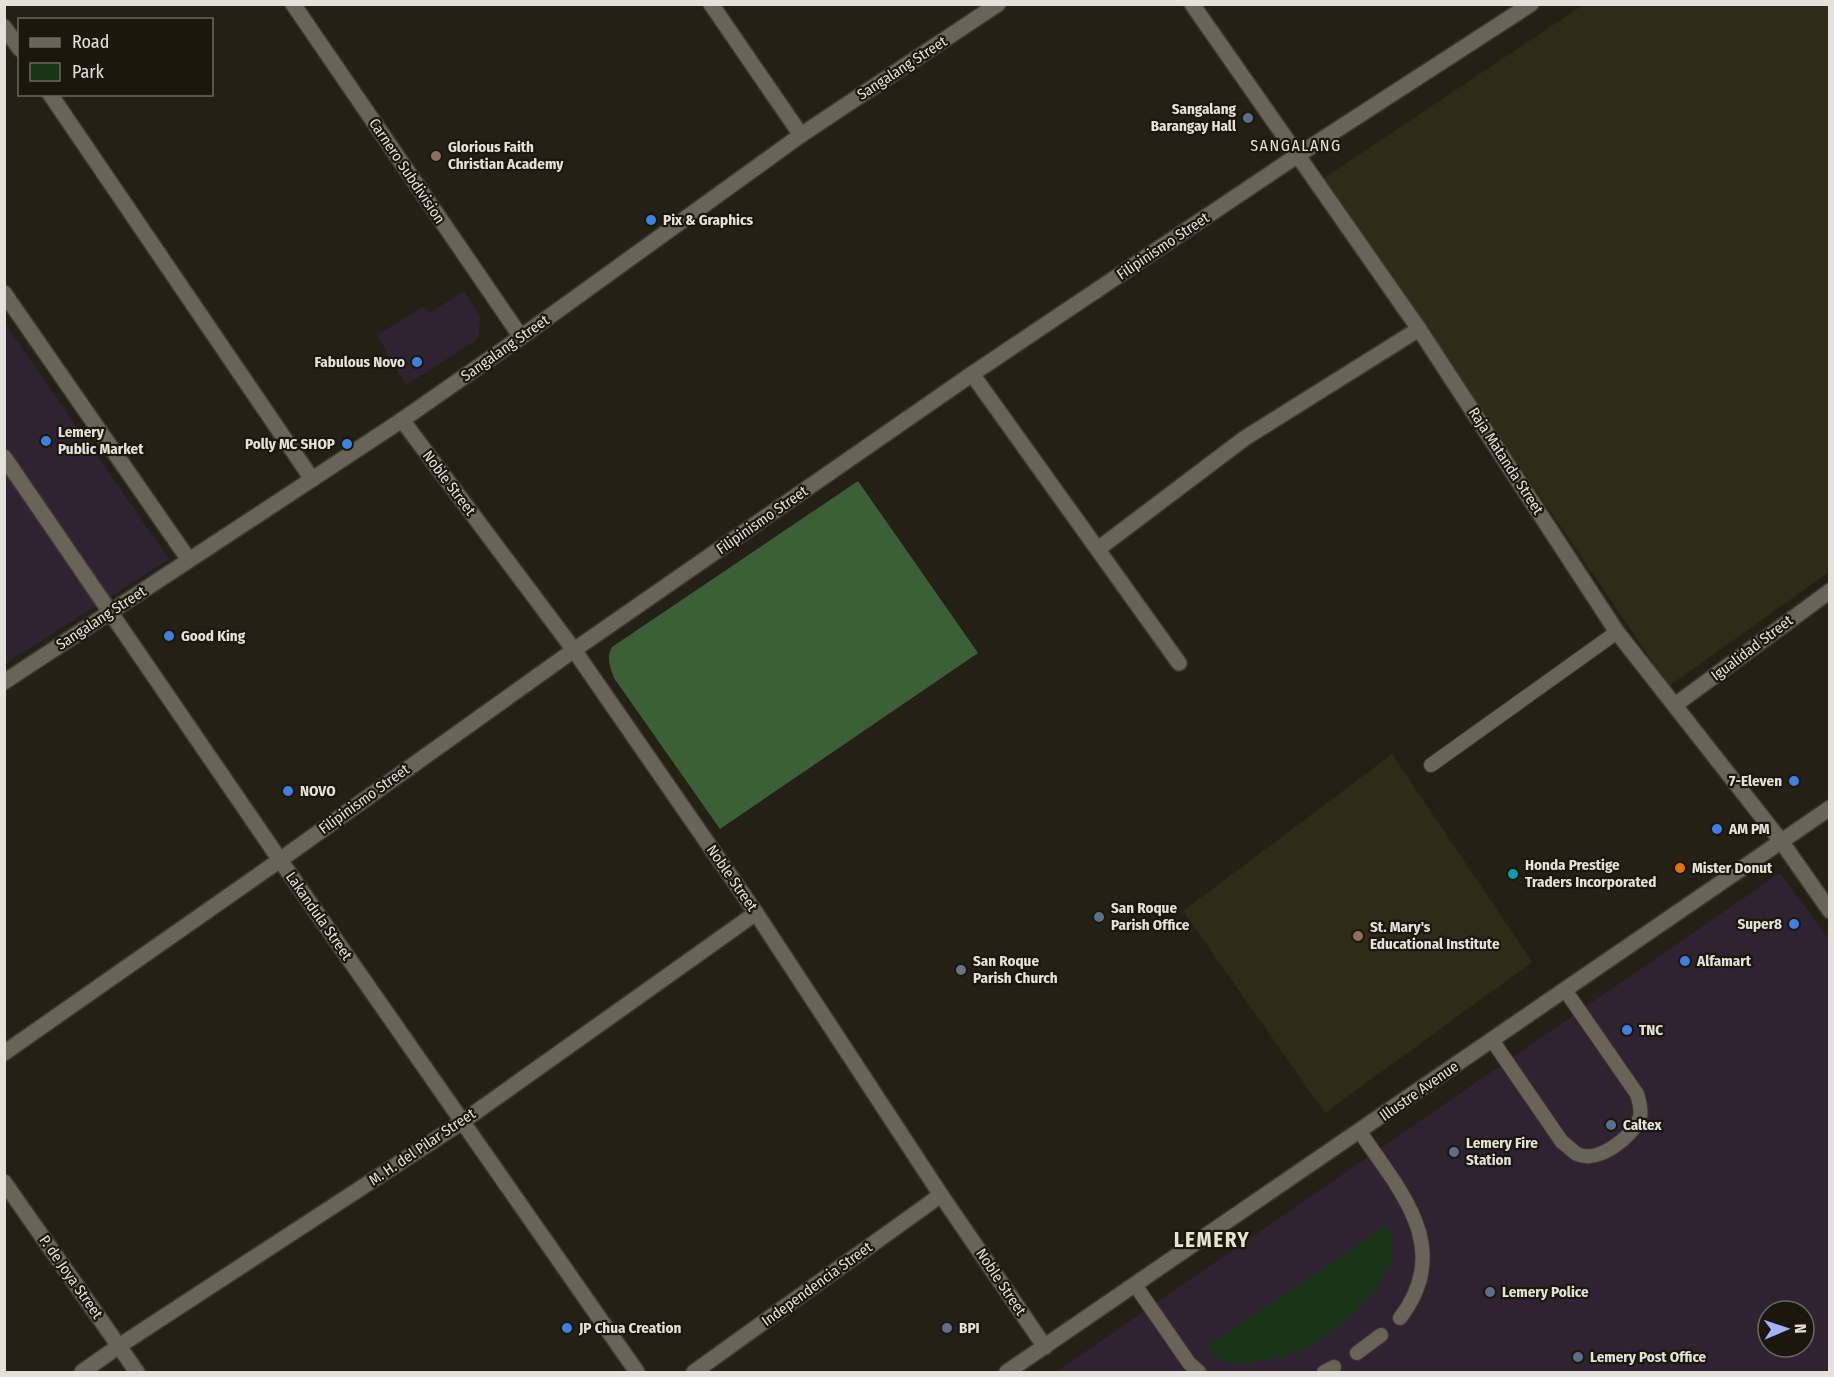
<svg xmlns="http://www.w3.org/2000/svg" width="1834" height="1377" viewBox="0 0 1834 1377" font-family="'Fira Sans Condensed',sans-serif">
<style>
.commercial{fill:#2f2331;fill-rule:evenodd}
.built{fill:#302a18}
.green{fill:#183617}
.forest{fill:#3b6038}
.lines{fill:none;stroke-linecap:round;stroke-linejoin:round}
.lane-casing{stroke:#3d3932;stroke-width:16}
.street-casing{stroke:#3d3932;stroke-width:18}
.secondary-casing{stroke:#3d3932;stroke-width:18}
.lane{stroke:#696457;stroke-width:14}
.street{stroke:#696457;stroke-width:15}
.secondary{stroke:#696457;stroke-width:15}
.service-dot{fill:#5c6f8a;stroke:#1b170c;stroke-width:2}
.education-dot{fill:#8d6e63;stroke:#1b170c;stroke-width:2}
.shop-dot{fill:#3f7fe0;stroke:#1b170c;stroke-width:2}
.food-dot{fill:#e8710a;stroke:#1b170c;stroke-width:2}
.culture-dot{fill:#0f9aa8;stroke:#1b170c;stroke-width:2}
.worship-dot{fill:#6b7280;stroke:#1b170c;stroke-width:2}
.labels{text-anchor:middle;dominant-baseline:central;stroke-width:4.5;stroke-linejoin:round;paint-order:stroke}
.street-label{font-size:15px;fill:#e4e1da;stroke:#1b170c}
.poi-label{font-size:15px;font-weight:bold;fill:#e4e1da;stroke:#1b170c;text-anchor:start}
.neighbourhood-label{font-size:16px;letter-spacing:1.5px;fill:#e8e3d3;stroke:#1b170c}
.district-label{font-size:21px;font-weight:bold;letter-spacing:1.5px;fill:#e8e3d3;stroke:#1b170c}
</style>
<rect width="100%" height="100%" fill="#252015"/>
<g class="commercial">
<polygon points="464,291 480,316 479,338 406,385 377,335 423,307 430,313"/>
<polygon points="4,322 169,559 5,664 4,664"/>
<path d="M1780,873l49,67v432h-773zM1768,1311h36v36h-36z"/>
</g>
<g class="built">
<polygon points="1583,5 1829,5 1829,572 1669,686 1324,178"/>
<polygon points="1392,754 1532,962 1325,1113 1183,911"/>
</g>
<path class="green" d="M1387,1225c6,11 8,24 4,36 -9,29 -55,70 -81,85 -19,10 -80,27 -97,8 -2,-3 -2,-6 -4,-9z"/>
<path class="forest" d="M858,481l120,172 -258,176 -106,-151c-4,-11 -8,-20 -2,-31z"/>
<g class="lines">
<defs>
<g id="lane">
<polyline points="1431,765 1617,632"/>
<path d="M1492,1040l70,102c5,3 10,9 15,12 21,10 56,-17 63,-37 2,-8 -1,-16 -3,-23l-72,-104"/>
<path d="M1360,1132c40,59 94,116 40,186"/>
<polyline points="1135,1285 1189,1363 1199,1372"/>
<polyline points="1357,1353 1381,1335"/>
<polyline points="1324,1372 1334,1367"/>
</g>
<g id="street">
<polyline points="293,4 521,337"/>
<polyline points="711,4 801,135"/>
<polyline points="4,27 20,49"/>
<polyline points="50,94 312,479"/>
<polyline points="4,293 189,560"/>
<polyline points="972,374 1179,663"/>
<polyline points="402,420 574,650 756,913 941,1195 1045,1347"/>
<polyline points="4,457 280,860 637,1372"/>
<polyline points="1098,549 1245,438 1419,329"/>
<polyline points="1675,705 1830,591"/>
<polyline points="1781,841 1830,911"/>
<polyline points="4,1053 280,860 574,650 972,374 1298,155 1531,4"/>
<polyline points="4,1182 137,1372"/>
<polyline points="82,1372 119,1346 462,1122 756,913"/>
<polyline points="694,1372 941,1195"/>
</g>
<g id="secondary">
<polyline points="1192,4 1419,329 1617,632 1781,841"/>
<polyline points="4,682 402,420 521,337 801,135 998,4"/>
<polyline points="1007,1372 1830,808"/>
</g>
</defs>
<use href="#lane" class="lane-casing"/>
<use href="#street" class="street-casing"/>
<use href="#secondary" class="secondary-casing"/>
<use href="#lane" class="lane"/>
<use href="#street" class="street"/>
<use href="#secondary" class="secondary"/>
</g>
<g class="service-dot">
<circle cx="1248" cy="118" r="6"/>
<circle cx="1099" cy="917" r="6"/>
<circle cx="1611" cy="1125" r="6"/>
<circle cx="1454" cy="1152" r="6"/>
<circle cx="1490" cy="1292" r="6"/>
<circle cx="947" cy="1328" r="6"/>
<circle cx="1578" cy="1357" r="6"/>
</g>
<g class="education-dot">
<circle cx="436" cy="156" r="6"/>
<circle cx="1358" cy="936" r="6"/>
</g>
<g class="shop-dot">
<circle cx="651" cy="220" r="6"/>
<circle cx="417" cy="362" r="6"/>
<circle cx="46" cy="441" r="6"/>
<circle cx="347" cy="444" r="6"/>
<circle cx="169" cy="636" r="6"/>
<circle cx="1794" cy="781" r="6"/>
<circle cx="288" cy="791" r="6"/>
<circle cx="1717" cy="829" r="6"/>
<circle cx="1794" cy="924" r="6"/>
<circle cx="1685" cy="961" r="6"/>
<circle cx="1627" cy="1030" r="6"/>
<circle cx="567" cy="1328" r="6"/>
</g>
<circle class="food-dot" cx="1680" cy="868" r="6"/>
<circle class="culture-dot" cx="1513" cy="874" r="6"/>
<circle class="worship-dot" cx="961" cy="970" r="6"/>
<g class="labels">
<g class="street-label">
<text transform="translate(902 68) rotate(-33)">Sangalang Street</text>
<text transform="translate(407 171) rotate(56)">Carnero Subdivision</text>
<text transform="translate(1163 246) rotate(-34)">Filipinismo Street</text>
<text transform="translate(505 348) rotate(-35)">Sangalang Street</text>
<text transform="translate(1506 461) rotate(57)">Raja Matanda Street</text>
<text transform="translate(449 483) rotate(53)">Noble Street</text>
<text transform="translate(762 520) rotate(-35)">Filipinismo Street</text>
<text transform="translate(101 618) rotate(-33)">Sangalang Street</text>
<text transform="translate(1752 648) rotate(-37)">Igualidad Street</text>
<text transform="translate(364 799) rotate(-36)">Filipinismo Street</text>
<text transform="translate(732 878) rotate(55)">Noble Street</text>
<text transform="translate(319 916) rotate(55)">Lakandula Street</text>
<text transform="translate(1419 1091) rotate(-35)">Illustre Avenue</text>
<text transform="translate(422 1147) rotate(-34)">M. H. del Pilar Street</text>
<text transform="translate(71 1277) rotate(55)">P. de Joya Street</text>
<text transform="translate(1001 1282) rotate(56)">Noble Street</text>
<text transform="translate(817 1284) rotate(-36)">Independencia Street</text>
</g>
<g class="poi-label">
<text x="1236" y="109" text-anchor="end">Sangalang<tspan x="1236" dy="17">Barangay Hall</tspan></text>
<text x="448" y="147">Glorious Faith<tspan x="448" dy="17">Christian Academy</tspan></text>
<text x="663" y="220">Pix &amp; Graphics</text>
<text x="405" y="362" text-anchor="end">Fabulous Novo</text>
<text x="58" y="432">Lemery<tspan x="58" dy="17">Public Market</tspan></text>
<text x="335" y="444" text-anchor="end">Polly MC SHOP</text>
<text x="181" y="636">Good King</text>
<text x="1782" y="781" text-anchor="end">7-Eleven</text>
<text x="300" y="791">NOVO</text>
<text x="1729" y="829">AM PM</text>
<text x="1525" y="865">Honda Prestige<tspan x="1525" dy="17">Traders Incorporated</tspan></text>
<text x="1692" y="868">Mister Donut</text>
<text x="1111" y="908">San Roque<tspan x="1111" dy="17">Parish Office</tspan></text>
<text x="1782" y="924" text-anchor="end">Super8</text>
<text x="1370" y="927">St. Mary's<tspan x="1370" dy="17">Educational Institute</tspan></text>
<text x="973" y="961">San Roque<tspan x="973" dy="17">Parish Church</tspan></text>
<text x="1697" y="961">Alfamart</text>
<text x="1639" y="1030">TNC</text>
<text x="1623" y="1125">Caltex</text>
<text x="1466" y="1143">Lemery Fire<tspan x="1466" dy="17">Station</tspan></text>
<text x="1502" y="1292">Lemery Police</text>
<text x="579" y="1328">JP Chua Creation</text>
<text x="959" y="1328">BPI</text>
<text x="1590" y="1357">Lemery Post Office</text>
</g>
<g class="neighbourhood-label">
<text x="1296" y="145">SANGALANG</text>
</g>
<g class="district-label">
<text x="1212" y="1240">LEMERY</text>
</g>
</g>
<rect width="1834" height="1377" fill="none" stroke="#e4e1da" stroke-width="12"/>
<rect x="18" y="18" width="195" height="78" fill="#1b170c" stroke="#6b685e" stroke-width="1.5"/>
<rect x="30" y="38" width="30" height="9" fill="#696457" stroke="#6b685e" stroke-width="1.5"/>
<text x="72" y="48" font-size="18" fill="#e4e1da">Road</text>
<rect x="30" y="63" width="30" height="18" fill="#183617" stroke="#6b685e" stroke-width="1.5"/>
<text x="72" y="78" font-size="18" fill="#e4e1da">Park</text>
<g transform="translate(1786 1329) rotate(88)"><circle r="28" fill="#1b170c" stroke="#6b685e" stroke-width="1.5"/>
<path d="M0-4.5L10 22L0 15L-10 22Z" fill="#a4b2fc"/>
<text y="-9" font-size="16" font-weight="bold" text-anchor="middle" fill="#e4e1da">N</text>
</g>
</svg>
